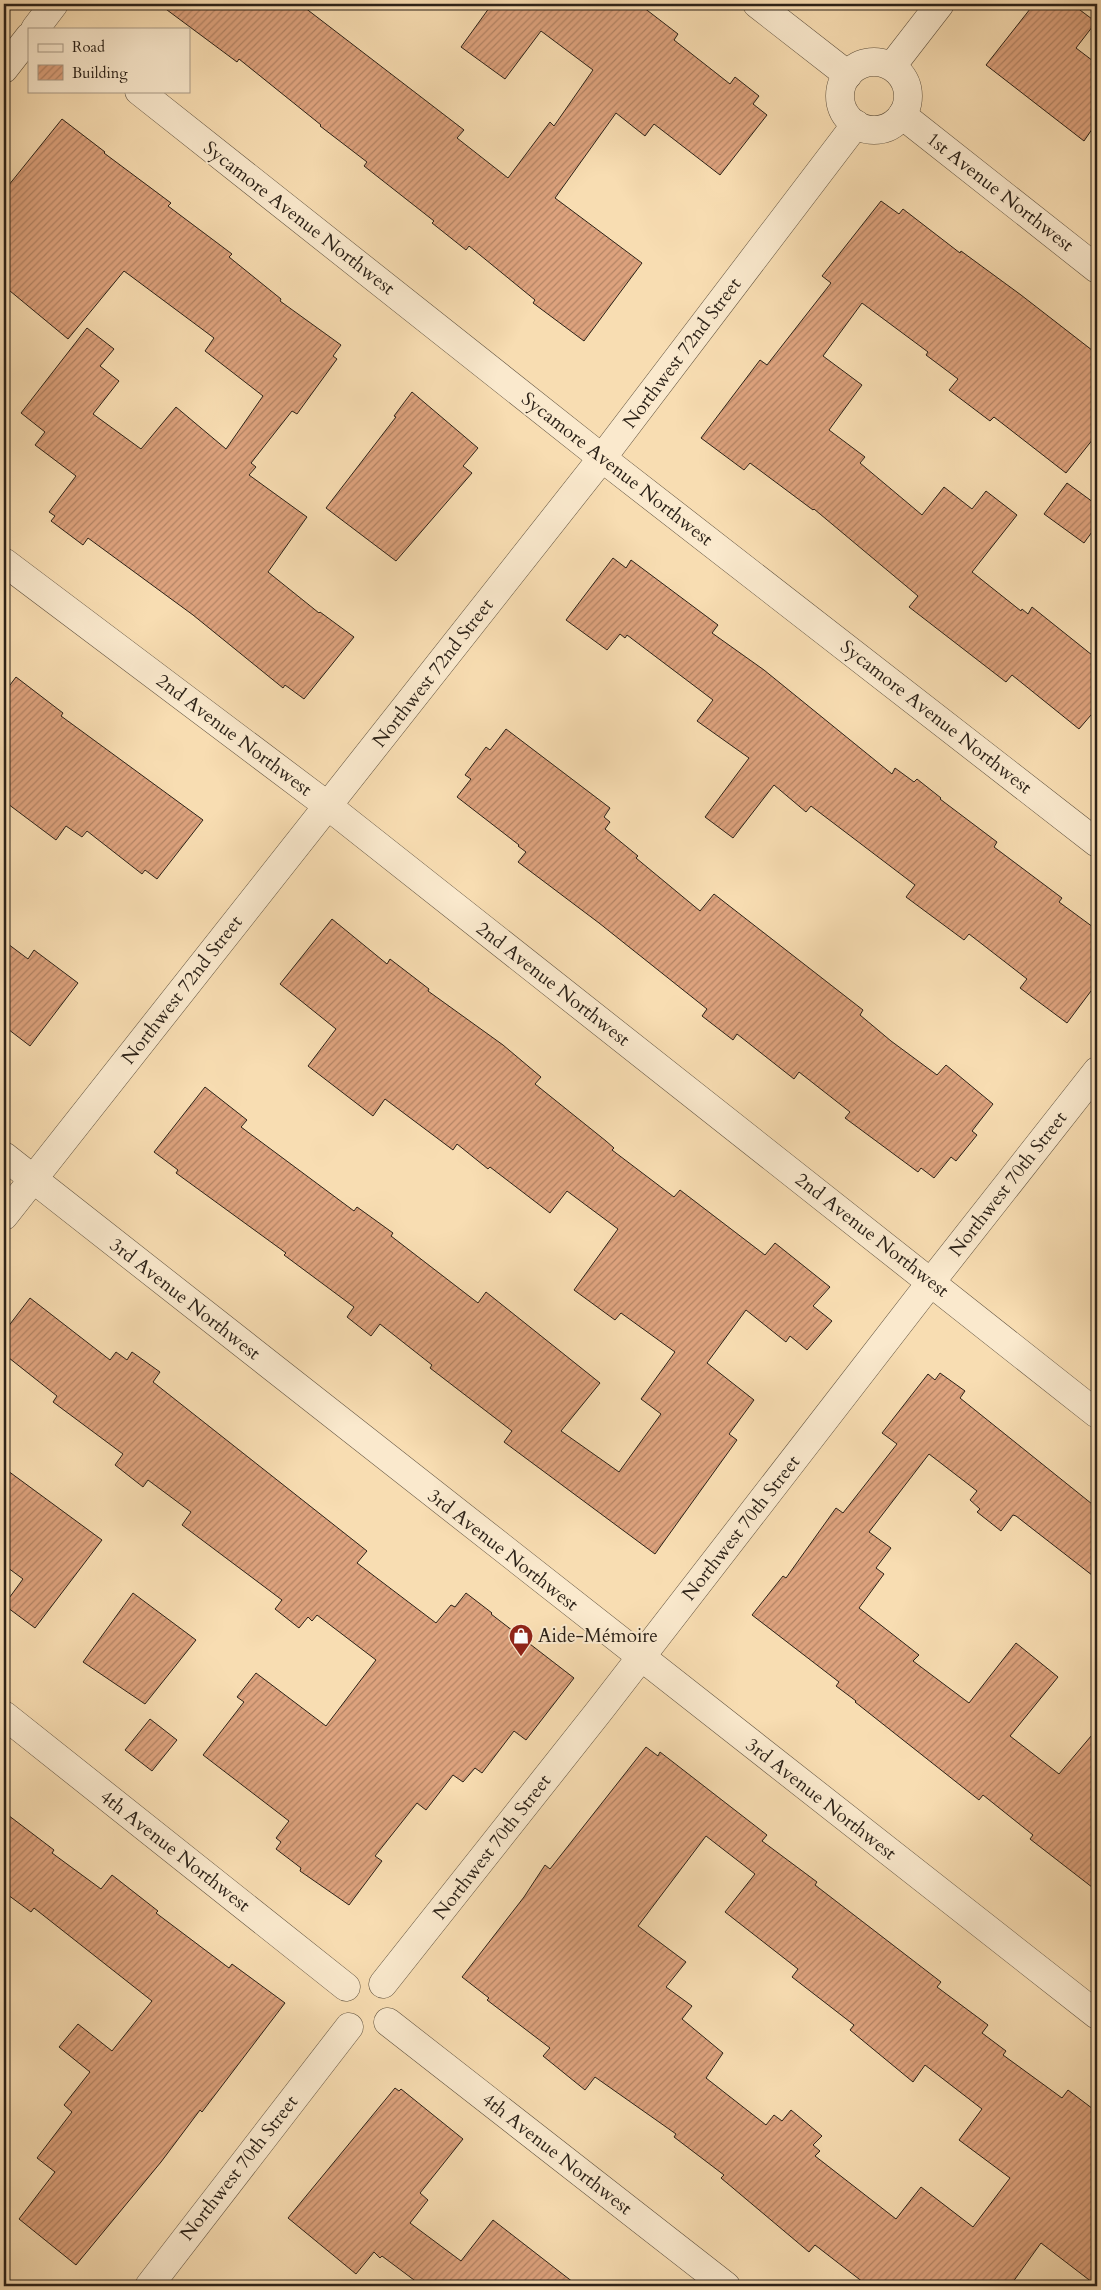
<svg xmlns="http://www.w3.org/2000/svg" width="1101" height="2290" viewBox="0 0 1101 2290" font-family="Cardo,serif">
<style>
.building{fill:url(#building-hatch);stroke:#2c2218;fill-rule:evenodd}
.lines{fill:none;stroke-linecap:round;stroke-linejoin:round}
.minor-casing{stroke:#5f513e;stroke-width:29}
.minor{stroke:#fae9cd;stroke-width:28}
.labels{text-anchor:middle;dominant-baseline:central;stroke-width:4;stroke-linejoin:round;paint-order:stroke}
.street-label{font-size:19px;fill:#2c2218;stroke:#fae9cd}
.poi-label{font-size:19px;fill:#2c2218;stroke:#fae9cd;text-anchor:start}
</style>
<defs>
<pattern id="building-hatch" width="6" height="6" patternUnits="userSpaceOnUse" patternTransform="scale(1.25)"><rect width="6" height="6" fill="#dda27d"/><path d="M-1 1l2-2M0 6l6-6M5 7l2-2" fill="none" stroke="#b38465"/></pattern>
</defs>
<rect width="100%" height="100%" fill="#f8ddb2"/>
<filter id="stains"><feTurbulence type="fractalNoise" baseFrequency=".004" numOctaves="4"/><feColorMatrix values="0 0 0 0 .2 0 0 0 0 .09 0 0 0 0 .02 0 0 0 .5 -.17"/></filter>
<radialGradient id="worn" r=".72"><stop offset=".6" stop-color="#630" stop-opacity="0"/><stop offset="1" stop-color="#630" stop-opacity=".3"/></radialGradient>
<g class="building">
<polygon points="159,4 300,4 464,130 457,138 508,178 550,122 554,126 593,70 541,31 505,79 461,47 492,4 639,4 678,34 674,40 730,84 735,77 759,96 753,104 767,115 720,175 654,124 645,136 616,113 555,198 642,263 584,341 533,303 535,300 469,246 466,250 432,223 434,221 364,166 367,162 320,126 321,125 239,59 237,62"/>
<polygon points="1034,4 1072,4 1096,22 1076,48 1097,64 1097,122 1084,141 986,65"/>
<polygon points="62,119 105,152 104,153 171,203 168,206 232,254 229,257 281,299 280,301 341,345 333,356 337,359 297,414 292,411 251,463 256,467 249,475 307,517 268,572 319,613 320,612 354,637 304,699 285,685 283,688 193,615 88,538 83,545 51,521 55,516 49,512 76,476 35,445 45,432 21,413 87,328 114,349 100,366 119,381 93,414 141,449 176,407 226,449 263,396 205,351 214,338 124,271 68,339 4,286 4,191"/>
<polygon points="881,201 899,214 903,209 960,253 961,251 1021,295 1097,354 1097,434 1066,473 994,417 990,421 949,390 958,379 926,355 928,352 862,303 823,356 862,385 829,430 865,457 860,463 922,515 944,487 972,509 986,491 1017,515 972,572 1021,611 1022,609 1028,614 1032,607 1097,659 1097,708 1079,729 1012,675 1006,682 909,607 918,596 814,509 813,510 750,463 744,470 701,438 760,360 767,365 831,283 822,276"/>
<polygon points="412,392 478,448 463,466 472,473 396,561 326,508 396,417 394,416"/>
<polygon points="1067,483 1097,505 1097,525 1084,543 1044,514"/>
<polygon points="613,558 626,568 631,560 718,625 712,633 764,670 892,774 895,768 914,782 917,779 941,798 940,799 997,842 994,847 1062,898 1059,902 1097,930 1097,983 1067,1023 1020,988 1027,979 969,934 964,940 906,897 915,885 811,806 806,812 774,785 733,838 705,817 749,758 697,721 713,700 627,635 625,638 620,634 607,650 566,620"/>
<polygon points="16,677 63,713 61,716 203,820 157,879 145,870 142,874 87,831 82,837 66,826 56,840 4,801 4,693"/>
<polygon points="506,729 610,808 604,817 610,822 605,829 638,856 636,858 700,911 714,894 863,1010 860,1015 891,1041 937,1075 946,1065 993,1104 972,1131 977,1135 956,1161 951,1157 934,1178 921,1168 918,1172 845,1118 850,1112 799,1072 794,1079 737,1034 733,1040 702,1016 707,1009 599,923 518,862 526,852 518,846 519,845 457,797 471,779 465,775 486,747 490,750"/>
<polygon points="332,919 387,964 390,959 429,989 428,991 503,1045 541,1077 535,1084 606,1141 614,1148 612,1150 674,1197 680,1190 765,1255 775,1243 830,1287 813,1306 832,1321 807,1350 790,1336 786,1342 746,1310 707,1363 754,1400 729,1434 737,1440 655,1554 504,1442 512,1431 430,1368 432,1365 380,1324 371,1336 347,1317 354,1307 284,1255 286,1253 176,1173 178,1170 154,1152 205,1087 247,1120 241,1127 354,1211 357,1207 393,1233 391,1236 478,1303 486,1292 600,1383 561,1431 619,1472 661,1414 641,1399 675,1352 621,1313 615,1320 574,1290 618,1229 567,1191 550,1213 490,1167 488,1169 457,1144 453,1150 385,1099 373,1116 308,1066 336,1029 280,984"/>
<polygon points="4,941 28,959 34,950 78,983 30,1046 4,1026"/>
<polygon points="30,1298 110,1360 116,1352 127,1360 132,1352 160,1372 153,1382 367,1551 357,1563 436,1623 451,1605 455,1607 466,1593 492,1613 491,1614 574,1678 526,1740 514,1731 482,1773 475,1768 463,1782 453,1775 426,1810 417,1803 375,1856 382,1861 349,1905 300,1871 301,1868 276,1849 281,1842 276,1838 289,1821 203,1755 244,1702 237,1697 256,1673 326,1726 376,1660 317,1615 312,1621 308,1617 299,1628 275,1609 282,1600 182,1525 191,1512 148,1480 143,1487 115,1465 123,1454 53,1402 57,1396 4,1354 4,1332"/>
<polygon points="940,1373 965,1391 960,1398 1097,1508 1097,1579 1016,1516 1013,1515 1001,1531 977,1512 980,1509 970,1500 977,1491 929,1454 869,1532 891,1548 876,1568 884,1574 859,1608 919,1655 913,1661 969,1703 1016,1643 1058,1677 1010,1736 1059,1774 1097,1729 1097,1891 1030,1839 1033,1835 983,1795 979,1800 855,1702 856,1701 836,1686 839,1682 752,1615 783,1576 786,1578 836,1508 843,1513 897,1444 882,1433 928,1374 935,1380"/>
<polygon points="4,1468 102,1540 35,1628 4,1605 23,1579 4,1565"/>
<polygon points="133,1593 196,1640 145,1704 83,1662"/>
<polygon points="150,1719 177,1740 152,1771 125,1750"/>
<path d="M646,1747l12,9 2,-4 107,83 -5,6 55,41 -2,3 126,97 -4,5 51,38 -6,8 24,18 -3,4 59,43 6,-8 29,22v174l-56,-43 -31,43h-142l-53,-41 -6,7 -88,-74 3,-3 -50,-38 2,-3 -81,-57 -10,13 -42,-34 7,-8 -63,-48 2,-2 -27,-21 62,-80 21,-32 5,4zM706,1836l49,38 -30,38 73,57 -6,8 62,48 -4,5 63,52 12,-17 57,44 -23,31 51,38 -37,49 -52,-40 -25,32 -81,-63 5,-5 -7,-6 9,-9 -31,-26 -9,11 -8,-6 -8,10 -60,-47 17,-25 -41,-34 10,-13 -26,-19 20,-25 -48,-36z"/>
<polygon points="4,1812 54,1850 52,1853 101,1889 112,1875 158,1911 156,1913 229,1968 232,1964 285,2003 202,2112 200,2110 161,2162 76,2265 19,2219 55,2172 37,2158 72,2112 64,2105 90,2072 59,2047 78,2024 112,2051 152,2001 34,1908 31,1912 4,1892"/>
<polygon points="395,2088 399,2091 401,2089 463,2139 420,2193 428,2200 410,2223 461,2261 493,2220 578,2286 422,2286 382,2256 380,2258 374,2252 356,2274 288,2218"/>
</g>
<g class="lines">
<defs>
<g id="minor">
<polyline points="757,4 848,75"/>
<polyline points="35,29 54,4"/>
<circle cx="874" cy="96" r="34"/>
<polyline points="892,66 940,4"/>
<polyline points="4,69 29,37"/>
<polyline points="139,91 602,458 1097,843"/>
<polyline points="902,115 1097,269"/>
<polyline points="4,562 328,806 1097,1414"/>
<polyline points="4,1156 1097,2015"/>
<polyline points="4,1216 602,458 856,124"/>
<polyline points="4,1715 346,1987"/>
<polyline points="383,1984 600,1710 931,1282 1097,1071"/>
<polyline points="388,2022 726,2286"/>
<polyline points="149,2286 349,2027"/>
</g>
</defs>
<use href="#minor" class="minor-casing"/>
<use href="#minor" class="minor"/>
</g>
<defs>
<symbol id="shop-pin" viewBox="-11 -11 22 30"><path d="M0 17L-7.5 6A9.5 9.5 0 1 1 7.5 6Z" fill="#8f2418" stroke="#fae9cd"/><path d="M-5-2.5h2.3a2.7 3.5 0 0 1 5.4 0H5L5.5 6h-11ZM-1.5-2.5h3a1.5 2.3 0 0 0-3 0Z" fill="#fff"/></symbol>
</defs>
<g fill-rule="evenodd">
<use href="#shop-pin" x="507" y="1622" width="28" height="38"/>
</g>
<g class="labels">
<g class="street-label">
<text transform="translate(1000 192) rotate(38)">1st Avenue Northwest</text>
<text transform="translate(299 218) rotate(38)">Sycamore Avenue Northwest</text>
<text transform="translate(682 353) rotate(-53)">Northwest 72nd Street</text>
<text transform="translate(617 469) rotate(38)">Sycamore Avenue Northwest</text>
<text transform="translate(433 673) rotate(-52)">Northwest 72nd Street</text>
<text transform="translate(936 717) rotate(38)">Sycamore Avenue Northwest</text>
<text transform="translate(234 735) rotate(37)">2nd Avenue Northwest</text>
<text transform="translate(553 984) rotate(38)">2nd Avenue Northwest</text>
<text transform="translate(182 990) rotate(-52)">Northwest 72nd Street</text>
<text transform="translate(1008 1184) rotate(-52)">Northwest 70th Street</text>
<text transform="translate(872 1235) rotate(38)">2nd Avenue Northwest</text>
<text transform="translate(185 1299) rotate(38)">3rd Avenue Northwest</text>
<text transform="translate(741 1528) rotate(-52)">Northwest 70th Street</text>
<text transform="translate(503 1550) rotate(38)">3rd Avenue Northwest</text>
<text transform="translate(821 1799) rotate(38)">3rd Avenue Northwest</text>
<text transform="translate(492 1847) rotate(-52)">Northwest 70th Street</text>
<text transform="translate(175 1851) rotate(38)">4th Avenue Northwest</text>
<text transform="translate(557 2154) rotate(38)">4th Avenue Northwest</text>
<text transform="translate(239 2168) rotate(-52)">Northwest 70th Street</text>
</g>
<g class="poi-label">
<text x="538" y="1636">Aide-Mémoire</text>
</g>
</g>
<rect width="1101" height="2290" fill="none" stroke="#f8ddb2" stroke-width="20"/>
<rect x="5" y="5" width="1091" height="2280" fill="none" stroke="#2c2218" stroke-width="2.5"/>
<rect x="10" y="10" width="1081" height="2270" fill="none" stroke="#2c2218"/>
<rect x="28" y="28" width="162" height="65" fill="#fae9cd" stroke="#a89985"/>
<rect x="38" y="44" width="25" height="8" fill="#fae9cd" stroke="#a89985"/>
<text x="72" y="52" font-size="15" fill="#2c2218">Road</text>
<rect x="38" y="65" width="25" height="15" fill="url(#building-hatch)" stroke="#a89985"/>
<text x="72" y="78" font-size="15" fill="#2c2218">Building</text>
<rect width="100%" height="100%" filter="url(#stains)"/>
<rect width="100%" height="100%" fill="url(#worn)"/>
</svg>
